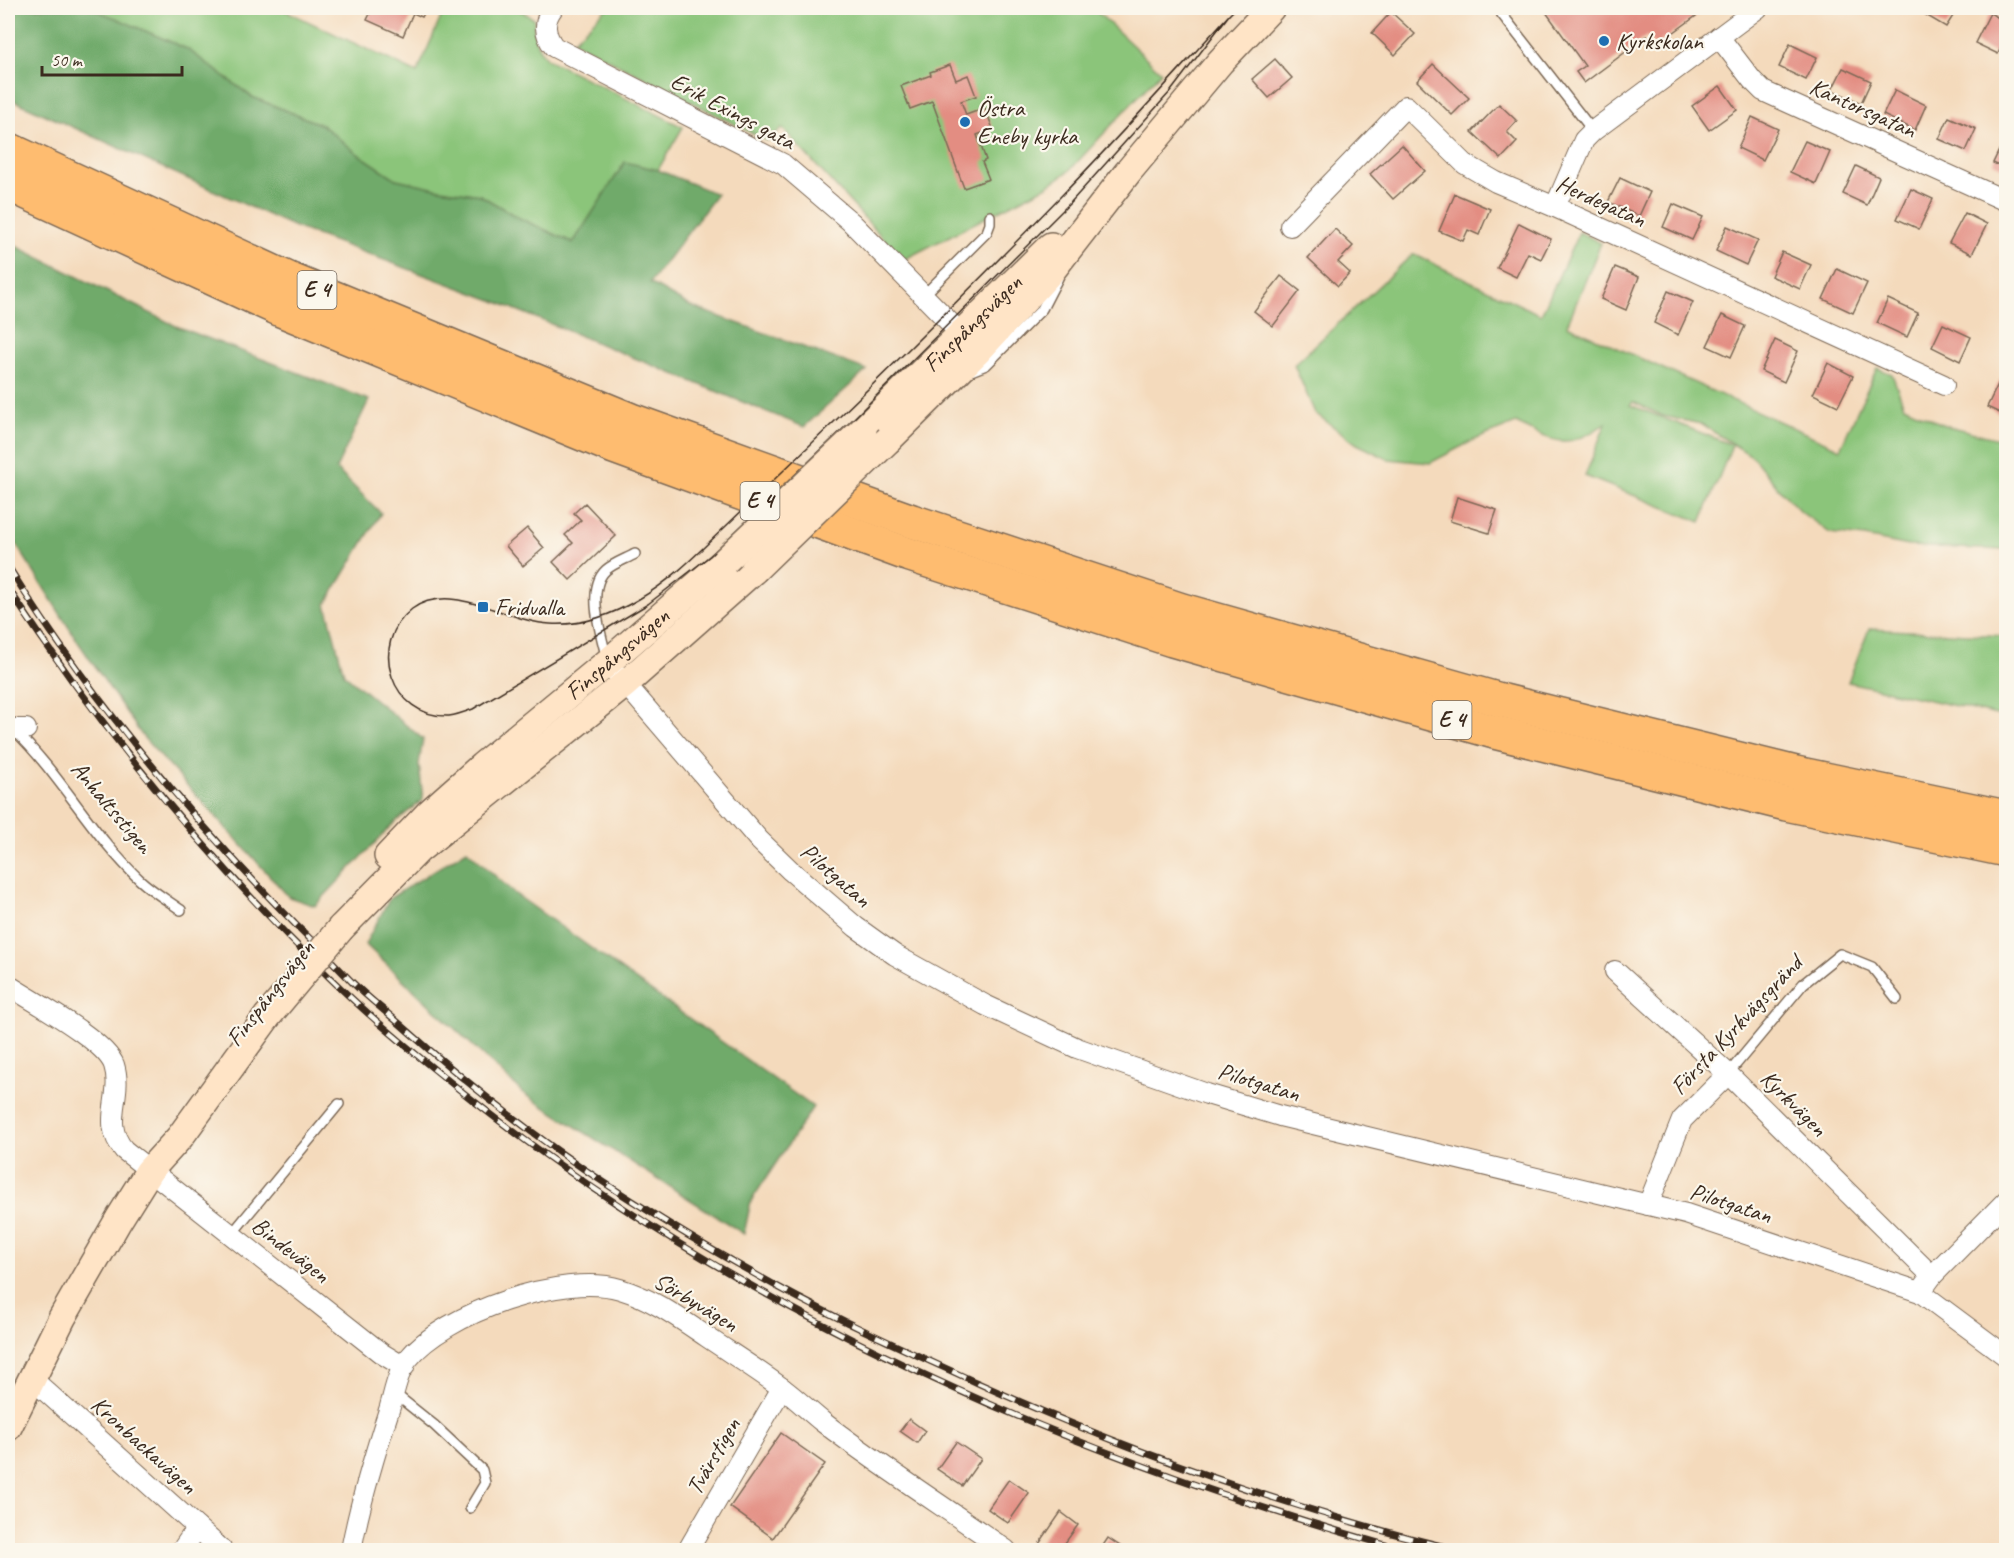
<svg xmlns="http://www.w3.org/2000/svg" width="2014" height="1558" viewBox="0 0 2014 1558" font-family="Caveat,sans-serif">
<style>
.green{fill:#8bc57a;stroke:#63784c;stroke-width:1.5}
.forest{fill:#70aa6a;stroke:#566a44;stroke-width:1.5}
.building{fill:#e38d82}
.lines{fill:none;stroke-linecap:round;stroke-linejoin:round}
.lane-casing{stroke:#7c6855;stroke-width:12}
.street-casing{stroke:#7c6855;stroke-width:22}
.secondary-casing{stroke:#7c6855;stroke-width:30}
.highway-casing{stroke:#7c6855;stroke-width:36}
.lane{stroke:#fff;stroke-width:9}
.street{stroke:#fff;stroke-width:20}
.secondary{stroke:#ffe4c6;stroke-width:27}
.highway{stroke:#febc70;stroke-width:33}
.tram{stroke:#3b2a1e;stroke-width:1.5}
.rail-casing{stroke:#3b2a1e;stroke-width:7}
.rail{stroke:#fbf7ec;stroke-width:4.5;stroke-dasharray:14;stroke-linecap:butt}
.secondary-bridge-casing{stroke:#7c6855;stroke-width:30;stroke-linecap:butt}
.secondary-bridge{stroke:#ffe4c6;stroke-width:27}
.poi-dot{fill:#1f6fb2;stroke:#fbf7ec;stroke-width:2}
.labels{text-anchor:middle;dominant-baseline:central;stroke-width:4.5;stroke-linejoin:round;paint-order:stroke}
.shield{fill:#fbf7ec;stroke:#75685c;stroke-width:1.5}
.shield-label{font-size:22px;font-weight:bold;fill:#3b2a1e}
.poi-label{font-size:24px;fill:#3b2a1e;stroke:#fbf7ec;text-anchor:start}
.street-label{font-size:24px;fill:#3b2a1e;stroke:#fbf7ec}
</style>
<rect width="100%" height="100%" fill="#fbf7ec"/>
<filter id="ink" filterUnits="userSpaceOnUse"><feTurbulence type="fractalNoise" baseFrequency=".0167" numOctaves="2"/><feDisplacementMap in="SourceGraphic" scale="12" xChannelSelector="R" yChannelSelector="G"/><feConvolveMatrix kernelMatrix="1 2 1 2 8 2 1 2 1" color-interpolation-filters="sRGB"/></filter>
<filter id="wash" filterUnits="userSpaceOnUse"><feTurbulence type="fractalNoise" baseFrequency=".008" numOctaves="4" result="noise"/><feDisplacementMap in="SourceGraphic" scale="24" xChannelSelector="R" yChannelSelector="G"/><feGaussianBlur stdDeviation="1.35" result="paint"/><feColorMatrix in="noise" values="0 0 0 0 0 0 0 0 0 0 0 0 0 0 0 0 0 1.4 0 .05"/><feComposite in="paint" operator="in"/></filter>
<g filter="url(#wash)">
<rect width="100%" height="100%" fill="#f4dabc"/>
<g class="green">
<path d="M90,8h190l137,65 28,-65h72l17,11c-1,18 1,26 13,40l136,68 -25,43 -33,-8 -51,81 -57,-26 -37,-22 -40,-6 -44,-10 -38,-25 -36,-29 -70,-28 -65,-48z"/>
<polygon points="607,8 1093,8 1161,72 1069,171 1047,186 903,260 782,128 767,141 573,41"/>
<path d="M1579,232l22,11 -34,82 273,124 37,-81 15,6 12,32 40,19 62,16v109l-97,-4 -44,-9 -35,-4 -29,-21 -23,-24 -26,-32 -51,-32 -38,-8 -30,-14 -3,3 102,40 -31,77 -116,-46 21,-53c-40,28 -50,20 -90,0l-42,17 -44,23 -42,-4 -31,-15 -42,-31 -21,-48 119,-111 128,61z"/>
<polygon points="1869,629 2006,636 2006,717 1848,682"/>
</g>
<g class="forest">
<polygon points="8,8 90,8 118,19 187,49 252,97 322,125 358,154 396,179 440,189 480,195 517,217 573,243 625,162 658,170 717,194 650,283 690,306 867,370 804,427 492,300 295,227 8,98"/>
<polygon points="8,242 176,326 369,400 336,469 381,513 326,604 344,674 423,739 419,764 423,800 394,823 315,906 289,897 143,737 76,639 8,531"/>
<polygon points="467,850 514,893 813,1107 751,1201 744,1234 524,1094 365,944 390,898"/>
</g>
<g id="blocks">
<g class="building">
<polygon points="373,8 427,8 422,17 413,13 403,36 367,20"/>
<polygon points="1543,8 1707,8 1655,46 1647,36 1584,83 1576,72 1585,66"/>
<polygon points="1927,8 1958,8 1946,27 1924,14"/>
<polygon points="1391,12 1415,34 1395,55 1372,33"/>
<polygon points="1990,13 2006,22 2006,36 1998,54 1975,43"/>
<polygon points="1790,44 1817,57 1806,80 1779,67"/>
<polygon points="1275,59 1292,78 1269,98 1252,79"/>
<polygon points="1433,64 1469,98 1452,115 1417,81"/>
<polygon points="950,65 956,80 968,75 976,96 961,101 966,115 985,108 993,129 977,135 986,160 982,162 989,179 964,188 932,101 910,109 901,86 931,75 930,72"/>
<polygon points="1843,68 1871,81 1861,103 1832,90"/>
<polygon points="1720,86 1737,110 1709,130 1692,106"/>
<polygon points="1895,90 1926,105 1915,130 1883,115"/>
<polygon points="1499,104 1517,121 1507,132 1517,142 1501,159 1472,132"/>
<polygon points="1752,117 1778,129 1763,160 1738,148"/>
<polygon points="1949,117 1976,129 1966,151 1939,139"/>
<polygon points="1805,141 1830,152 1816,184 1790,172"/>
<polygon points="2003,142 2006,144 2006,169 1993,163"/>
<polygon points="1402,145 1425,171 1393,199 1370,174"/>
<polygon points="1856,166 1879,177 1867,205 1843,194"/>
<polygon points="1620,178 1650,192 1639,216 1608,202"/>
<polygon points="1911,189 1933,199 1919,229 1897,219"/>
<polygon points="1455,194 1490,209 1479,235 1468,230 1463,241 1439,231"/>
<polygon points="1673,204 1703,217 1692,240 1663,227"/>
<polygon points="1965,213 1987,224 1972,254 1949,243"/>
<polygon points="1519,223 1551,239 1541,259 1528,253 1516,277 1497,268"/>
<polygon points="1727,226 1758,240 1746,265 1716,251"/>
<polygon points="1335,229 1353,246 1338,262 1350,273 1338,286 1308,258"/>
<polygon points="1782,252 1811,265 1800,289 1771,276"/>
<polygon points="1615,267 1639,277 1626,310 1601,299"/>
<polygon points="1837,269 1867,283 1853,313 1823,299"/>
<polygon points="1281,276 1300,291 1273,326 1254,311"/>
<polygon points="1668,291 1693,302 1678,335 1654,323"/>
<polygon points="1888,299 1918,313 1907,337 1877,323"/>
<polygon points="1722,315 1745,326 1731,357 1707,346"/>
<polygon points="1943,324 1971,337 1960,361 1932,347"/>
<polygon points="1775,340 1798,351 1784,382 1761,371"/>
<polygon points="1828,363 1853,376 1838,406 1813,394"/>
<polygon points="2001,378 2006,381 2006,416 1987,407"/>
<polygon points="1457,497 1497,510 1489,533 1450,521"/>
<polygon points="585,503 616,536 570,580 553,562 573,543 565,535 581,520 574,513"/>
<polygon points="527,528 544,548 523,566 506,546"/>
<polygon points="909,1419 925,1431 917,1443 900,1431"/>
<polygon points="781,1433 825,1464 773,1538 730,1507"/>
<polygon points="956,1442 981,1459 962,1486 937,1469"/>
<polygon points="1009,1479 1029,1493 1008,1523 988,1509"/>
<polygon points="1061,1512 1078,1525 1060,1550 1047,1550 1039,1544"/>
<polygon points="1108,1538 1126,1550 1100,1550"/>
</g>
</g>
</g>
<g filter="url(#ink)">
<use href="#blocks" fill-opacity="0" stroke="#7c6855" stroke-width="1.5"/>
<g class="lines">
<defs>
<g id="lane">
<polyline points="1497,8 1593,131"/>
<polyline points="923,296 987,232 990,224 990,216"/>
<polyline points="971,371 986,365 1042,309 1058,278"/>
<path d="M607,660c-5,-24 -22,-71 -1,-90 8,-7 20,-11 29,-16"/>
<path d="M14,730c47,45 78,105 126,150 12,11 27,20 41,30"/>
<polyline points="1728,1074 1803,984 1840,954 1872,967 1897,999"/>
<polyline points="231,1235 339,1104"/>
<polyline points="394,1393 434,1425 482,1470 485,1483 470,1508"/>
</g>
<g id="street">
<path d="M553,8c-10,13 -9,26 1,39l229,117 68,58 119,121"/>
<polyline points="1719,37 1752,80 1763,91 2006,201"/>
<polyline points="1555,207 1584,140 1593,131 1758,8"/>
<polyline points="1290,226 1406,106 1465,164 1496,182 1555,207 1944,385"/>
<polyline points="617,674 759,840 791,871 856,927 895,955 985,1005 1077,1048 1207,1094 1280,1116 1686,1214 1920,1292 2006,1356"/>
<polyline points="8,729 26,729"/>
<polyline points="1615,971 1728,1074 1932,1276"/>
<path d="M8,985c24,16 97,55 106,80 10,31 -14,57 10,85l257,203 23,14"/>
<polyline points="1648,1205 1682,1120 1728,1074"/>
<polyline points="1924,1287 1932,1276 2006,1201"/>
<polyline points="31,1378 222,1550"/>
<polyline points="182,1550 197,1528"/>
<path d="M351,1550c9,-47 23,-94 38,-140 5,-16 8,-37 19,-51 36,-46 156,-87 212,-70 33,10 59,29 87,48 25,17 51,33 75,51 15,11 28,24 42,35 59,45 122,85 182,127"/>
<polyline points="688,1550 782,1388"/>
</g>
<g id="secondary">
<path id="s1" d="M863,430l188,-184"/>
<polyline points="889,439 978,351 1052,270 1128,172 1220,62 1271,8"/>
<path id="s2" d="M388,856l41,-43 53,-47 125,-103 118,-102"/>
<polyline points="341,928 418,850 625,684 754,570"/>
<polyline points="8,1427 62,1318 119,1219 149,1171 180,1137 267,1017"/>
</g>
<g id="highway">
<polyline points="8,149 291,280 631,420 912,521 1182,610 1504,701 1796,773 2006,817"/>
<polyline points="8,184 281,310 614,447 907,554 1172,640 1494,732 1786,804 2006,850"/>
</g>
</defs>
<use href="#lane" class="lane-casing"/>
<use href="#street" class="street-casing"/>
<use href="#secondary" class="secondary-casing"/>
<use href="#highway" class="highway-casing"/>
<use href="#lane" class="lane"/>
<use href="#street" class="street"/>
<use href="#secondary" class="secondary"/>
<use href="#highway" class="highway"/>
<path class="tram" d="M1229,15l-58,76 -100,111 -224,223 -137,131 -62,48 -175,105c-8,3 -16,6 -24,7 -58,2 -82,-72 -37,-107 40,-29 95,13 138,15 31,2 62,-9 89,-25 32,-18 59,-46 86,-72 28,-27 57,-55 85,-82 86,-82 170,-166 253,-251 57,-58 111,-119 166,-179l7,-7"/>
<defs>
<g id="rail">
<path d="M8,566c81,131 179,248 287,358 20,19 38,39 57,58 15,15 32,28 48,42 66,59 138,116 214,165 45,29 92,58 139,84 73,42 151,76 227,111 153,69 313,126 477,166"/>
<path d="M8,588c94,143 198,269 321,389 46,45 96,85 146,125 272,213 597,355 928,448"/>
</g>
</defs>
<use href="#rail" class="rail-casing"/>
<use href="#rail" class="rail"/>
<defs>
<g id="secondary-bridge">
<polyline points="725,561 863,430"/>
<polyline points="754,570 889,439"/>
<polyline points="267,1017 341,928"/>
</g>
</defs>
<use href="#secondary-bridge" class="secondary-bridge-casing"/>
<use href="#secondary-bridge" class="secondary-bridge"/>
</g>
</g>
<g class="poi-dot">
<circle cx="1604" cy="41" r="6"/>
<circle cx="965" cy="122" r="6"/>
<rect x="477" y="601" width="12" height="12" rx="3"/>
</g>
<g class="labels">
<g class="shield">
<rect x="297.5" y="271" width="39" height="38" rx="4.5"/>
<rect x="740.5" y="482" width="39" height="38" rx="4.5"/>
<rect x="1432.5" y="701" width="39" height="38" rx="4.5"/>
</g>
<g class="shield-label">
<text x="317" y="290">E 4</text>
<text x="760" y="501">E 4</text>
<text x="1452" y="720">E 4</text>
</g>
<g class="poi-label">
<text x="1616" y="41">Kyrkskolan</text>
<text x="977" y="108">Östra<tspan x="977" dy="28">Eneby kyrka</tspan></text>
<text x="495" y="607">Fridvalla</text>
</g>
<g class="street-label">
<text transform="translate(1863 108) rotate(24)">Kantorsgatan</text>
<text transform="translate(733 111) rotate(28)">Erik Exings gata</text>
<text transform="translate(1601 201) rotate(24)">Herdegatan</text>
<text stroke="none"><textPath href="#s1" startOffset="153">Finspångsvägen</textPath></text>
<text stroke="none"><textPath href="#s2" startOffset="306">Finspångsvägen</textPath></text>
<text transform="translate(112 807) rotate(50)">Anhaltsstigen</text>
<text transform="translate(836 875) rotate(41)">Pilotgatan</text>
<text transform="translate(270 993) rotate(-52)">Finspångsvägen</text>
<text transform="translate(1736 1025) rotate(-47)">Första Kyrkvägsgränd</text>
<text transform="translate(1259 1082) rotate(17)">Pilotgatan</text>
<text transform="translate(1794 1103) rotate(45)">Kyrkvägen</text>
<text transform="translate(1731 1203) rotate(18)">Pilotgatan</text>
<text transform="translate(291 1250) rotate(38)">Bindevägen</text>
<text transform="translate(696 1302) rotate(31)">Sörbyvägen</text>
<text transform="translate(144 1445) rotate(42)">Kronbackavägen</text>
<text transform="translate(713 1456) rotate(-60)">Tvärstigen</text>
</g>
</g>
<rect width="2014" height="1558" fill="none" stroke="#fbf7ec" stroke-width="30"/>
<path d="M42 66v9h140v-9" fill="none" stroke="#3b2a1e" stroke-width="3"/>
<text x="51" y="66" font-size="18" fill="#3b2a1e" stroke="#fbf7ec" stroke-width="4.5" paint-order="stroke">50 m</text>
</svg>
